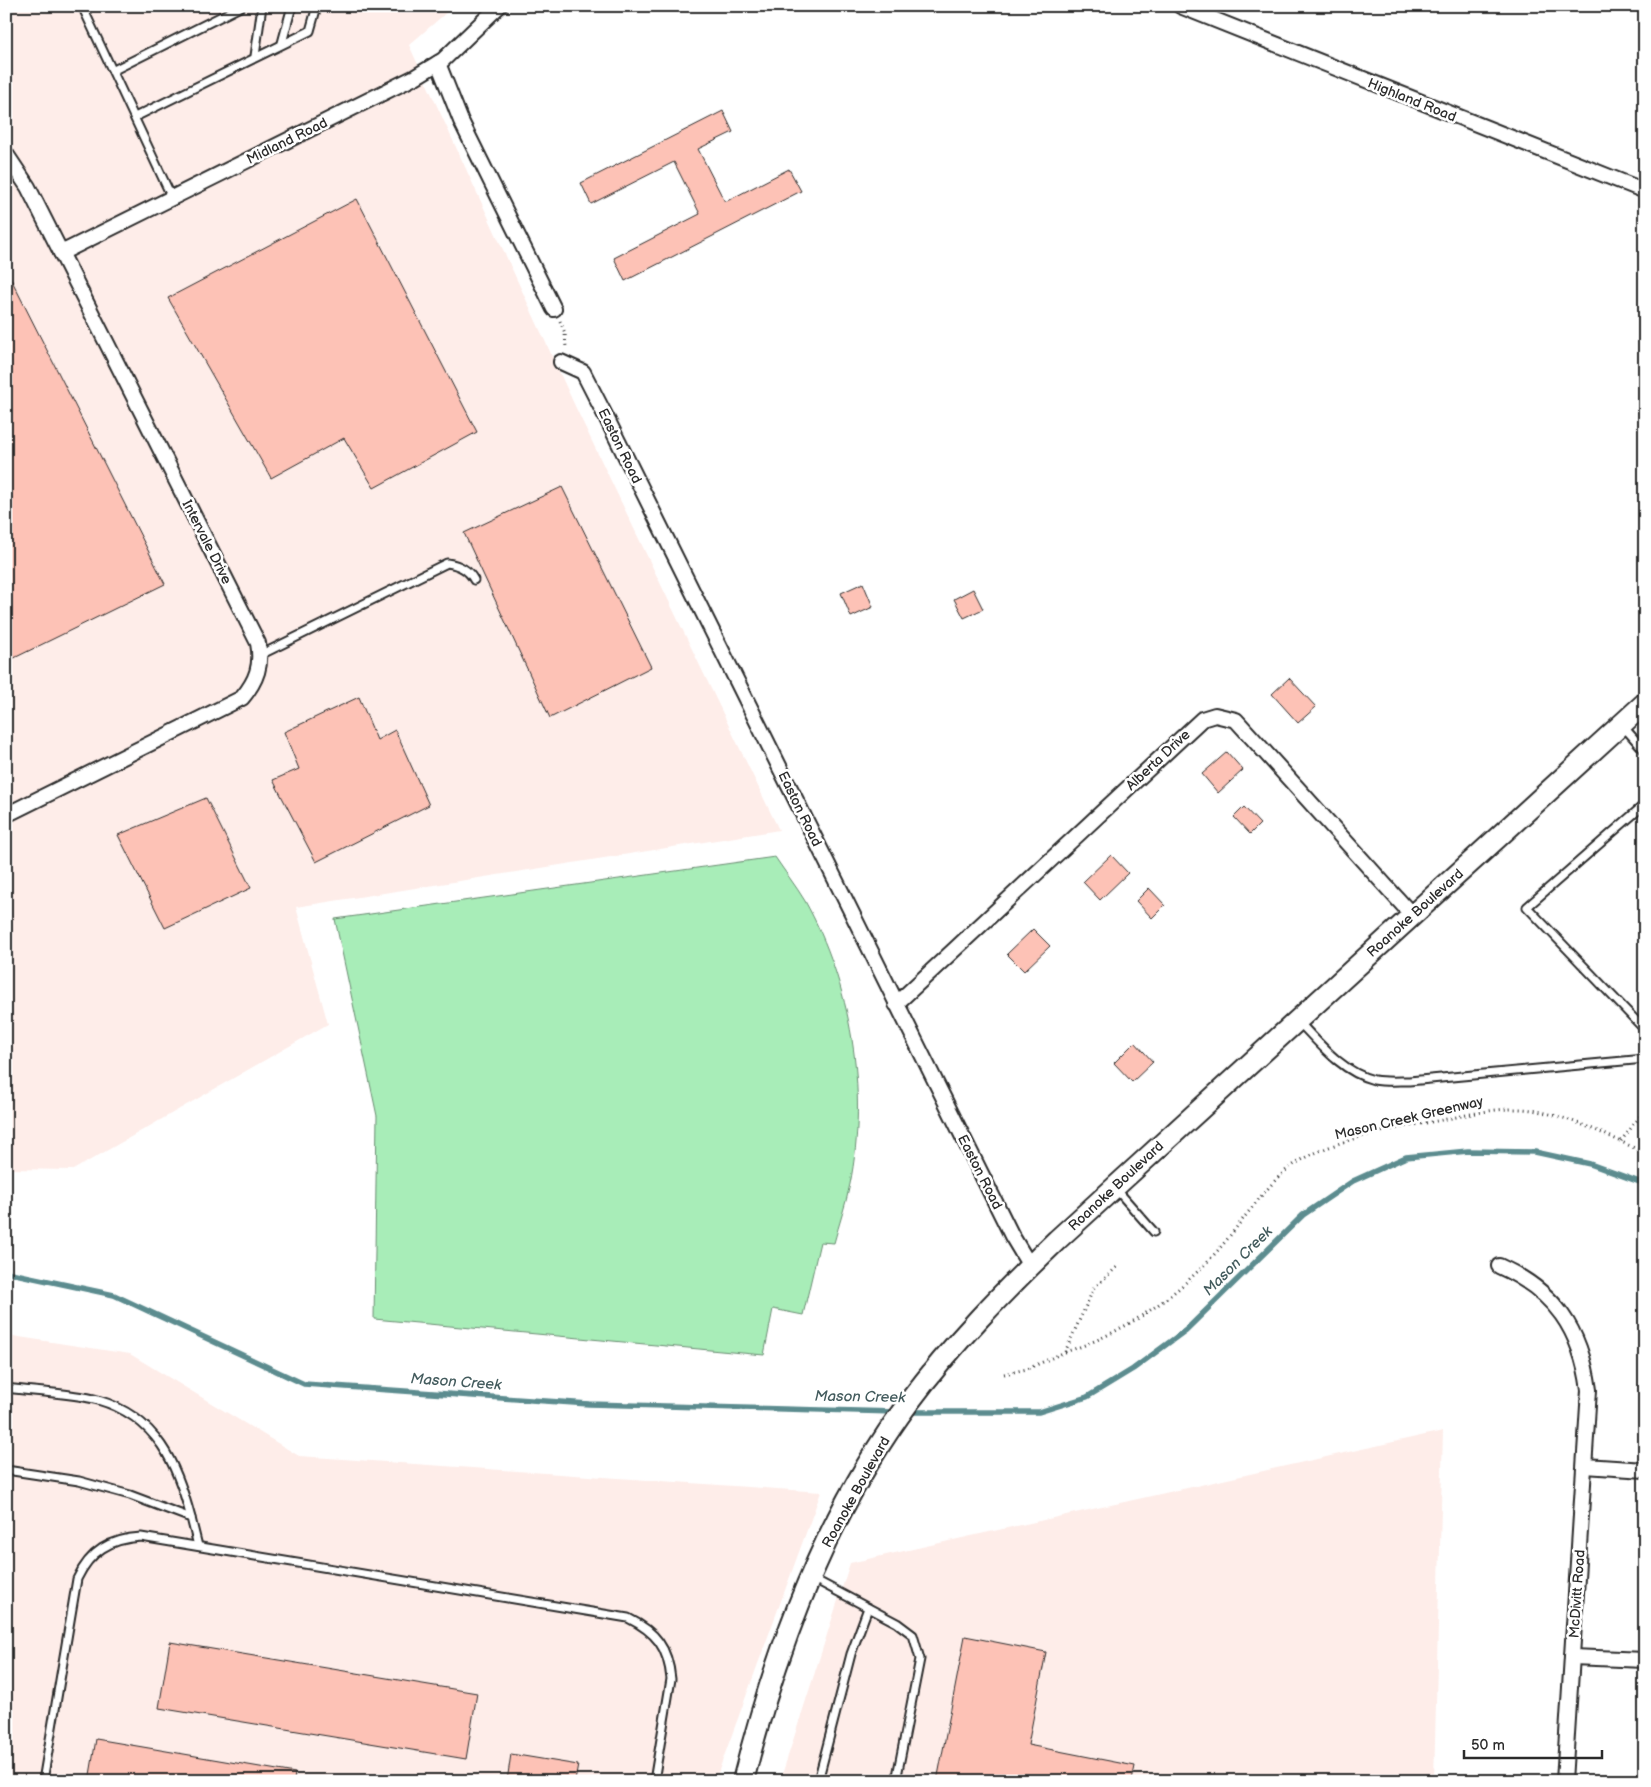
<svg xmlns="http://www.w3.org/2000/svg" width="1651" height="1787" viewBox="0 0 1651 1787" font-family="'Balsamiq Sans',sans-serif">
<style>
.built{fill:#feede9}
.green{fill:#a8edb8;stroke:#6a8c72}
.lines{fill:none;stroke-linecap:round;stroke-linejoin:round}
.stream{stroke:#5b8c8f;stroke-width:5.5}
.building{fill:#fdc2b6;stroke:#2b2b2b}
.service-casing{stroke:#2b2b2b;stroke-width:11}
.minor-casing{stroke:#2b2b2b;stroke-width:18}
.secondary-casing{stroke:#2b2b2b;stroke-width:24}
.path{stroke:#2b2b2b;stroke-width:3;stroke-dasharray:1 4;stroke-linecap:butt}
.service{stroke:#fff;stroke-width:7}
.minor{stroke:#fff;stroke-width:14}
.secondary{stroke:#fff;stroke-width:20}
.labels{text-anchor:middle;dominant-baseline:central;stroke-width:5;stroke-linejoin:round;paint-order:stroke}
.street-label{font-size:14px;fill:#2b2b2b;stroke:#fff}
.water-label{font-size:15px;font-style:italic;fill:#435b5d;stroke:#fff}
</style>
<rect width="100%" height="100%" fill="#fff"/>
<filter id="ink" filterUnits="userSpaceOnUse"><feTurbulence type="fractalNoise" baseFrequency=".02" numOctaves="2"/><feDisplacementMap in="SourceGraphic" scale="10" xChannelSelector="R" yChannelSelector="G"/><feConvolveMatrix kernelMatrix="1 2 1 2 8 2 1 2 1" color-interpolation-filters="sRGB"/></filter>
<g filter="url(#ink)">
<g class="built">
<polygon points="6,6 454,6 409,45 575,406 779,830 296,907 328,1024 73,1170 6,1169"/>
<polygon points="6,1335 130,1354 299,1456 821,1492 715,1781 6,1781"/>
<polygon points="1443,1431 1434,1781 780,1781 850,1563"/>
</g>
<path class="green" d="M775,857c10,15 21,29 30,44 46,83 64,190 45,283 -4,20 -11,40 -16,59l-14,-1 -17,73 -30,-6 -9,46 -390,-36 3,-203 -42,-197z"/>
<g class="lines">
<g class="stream">
<polyline points="6,1272 114,1295 304,1384 589,1404 896,1412"/>
<polyline points="908,1412 1039,1412 1087,1397 1133,1369 1186,1330 1303,1215 1353,1181 1406,1157 1468,1151 1535,1152 1590,1164 1645,1184"/>
</g>
</g>
<g class="building">
<polygon points="723,111 733,132 698,149 725,202 789,169 801,191 625,281 614,258 700,214 674,162 591,204 581,183"/>
<polygon points="357,199 477,432 374,488 344,438 271,478 168,298"/>
<polygon points="6,269 165,584 6,662"/>
<polygon points="562,487 651,667 550,718 464,533"/>
<polygon points="863,583 873,607 851,617 841,593"/>
<polygon points="973,589 983,609 964,618 954,599"/>
<polygon points="1289,678 1316,707 1298,723 1272,694"/>
<polygon points="359,697 377,740 395,730 429,805 316,862 273,780 299,769 284,732"/>
<polygon points="1227,752 1243,770 1218,793 1202,774"/>
<polygon points="206,798 251,888 165,928 118,835"/>
<polygon points="1244,807 1260,824 1250,834 1234,817"/>
<polygon points="1111,855 1128,873 1100,900 1083,882"/>
<polygon points="1149,888 1165,905 1152,918 1136,901"/>
<polygon points="1033,929 1050,946 1024,971 1007,954"/>
<polygon points="1135,1042 1153,1062 1132,1082 1114,1063"/>
<polygon points="965,1636 1046,1652 1028,1745 1135,1766 1132,1781 937,1781"/>
<polygon points="170,1642 477,1693 466,1759 159,1708"/>
<polygon points="96,1739 295,1773 294,1781 89,1781"/>
<polygon points="511,1754 578,1765 575,1781 507,1781"/>
</g>
<g class="lines">
<defs>
<g id="service">
<polyline points="82,6 172,198"/>
<polyline points="282,43 292,6"/>
<polyline points="255,56 262,6"/>
<polyline points="114,70 242,6"/>
<polyline points="135,117 310,31 317,6"/>
<path d="M260,655l187,-92c12,2 21,6 27,17"/>
<polyline points="1622,725 1645,751"/>
<polyline points="1645,804 1527,907 1645,1030"/>
<path d="M1298,1021c21,22 44,51 76,59 10,2 24,1 35,1l236,-22"/>
<polyline points="1116,1189 1154,1232"/>
<path d="M6,1388c28,4 66,5 92,12 59,17 79,64 93,118"/>
<polyline points="6,1470 79,1481 130,1495 191,1518 198,1546"/>
<polyline points="812,1578 897,1623 913,1635 920,1659 896,1781"/>
<path d="M43,1781l34,-202c13,-28 33,-40 64,-42l487,81c28,14 40,29 43,61l-17,102"/>
<polyline points="818,1781 851,1654 868,1608"/>
</g>
<g id="minor">
<polyline points="1180,6 1645,191"/>
<polyline points="438,63 461,121 554,309"/>
<path d="M6,154l22,33 230,456c4,22 -1,37 -16,55l-236,117"/>
<polyline points="61,253 415,77 443,60 499,6"/>
<polyline points="561,362 583,372 606,417 1012,1236 1030,1266"/>
<polyline points="896,1004 1202,719 1215,715 1236,720 1412,915"/>
<path d="M1499,1266c56,25 82,64 90,124l-25,391"/>
<polyline points="1585,1466 1645,1470"/>
<polyline points="1572,1657 1645,1660"/>
</g>
<path id="secondary" d="M743,1781c33,-133 84,-268 166,-379 44,-59 95,-111 148,-162l588,-537"/>
</defs>
<use href="#service" class="service-casing"/>
<use href="#minor" class="minor-casing"/>
<use href="#secondary" class="secondary-casing"/>
<g class="path">
<polyline points="560,321 565,333 566,348"/>
<polyline points="1621,1141 1645,1110"/>
<path d="M1065,1352c60,-19 113,-56 155,-104 19,-22 49,-67 72,-82 41,-28 102,-37 150,-46 30,-6 60,-14 90,-10 39,7 77,26 113,43"/>
<polyline points="1004,1374 1027,1369 1065,1352 1094,1288 1117,1267"/>
</g>
<use href="#service" class="service"/>
<use href="#minor" class="minor"/>
<use href="#secondary" class="secondary"/>
</g>
</g>
<g class="labels">
<g class="street-label">
<text transform="translate(1412 100) rotate(22)">Highland Road</text>
<text transform="translate(287 141) rotate(-26)">Midland Road</text>
<text transform="translate(620 446) rotate(64)">Easton Road</text>
<text transform="translate(207 542) rotate(63)">Intervale Drive</text>
<text transform="translate(1158 760) rotate(-43)">Alberta Drive</text>
<text transform="translate(800 809) rotate(64)">Easton Road</text>
<text transform="translate(1415 913) rotate(-42)">Roanoke Boulevard</text>
<text transform="translate(1409 1118) rotate(-13)">Mason Creek Greenway</text>
<text transform="translate(980 1172) rotate(63)">Easton Road</text>
<text transform="translate(1116 1186) rotate(-43)">Roanoke Boulevard</text>
<text transform="translate(856 1492) rotate(-61)">Roanoke Boulevard</text>
<text transform="translate(1577 1594) rotate(-86)">McDivitt Road</text>
</g>
<g class="water-label">
<text transform="translate(1238 1261) rotate(-45)">Mason Creek</text>
<text transform="translate(456 1382) rotate(4)">Mason Creek</text>
<text transform="translate(860 1397) rotate(1)">Mason Creek</text>
</g>
</g>
<rect width="1651" height="1787" fill="none" stroke="#fff" stroke-width="25"/>
<rect x="12" y="12" width="1626" height="1762" fill="none" stroke="#2b2b2b" stroke-width="2" filter="url(#ink)"/>
<path d="M1464 1750v8h138v-8" fill="none" stroke="#2b2b2b" stroke-width="2.5"/>
<text x="1471" y="1750" font-size="15" fill="#2b2b2b" stroke="#ffffff" stroke-width="4" paint-order="stroke">50 m</text>
</svg>
